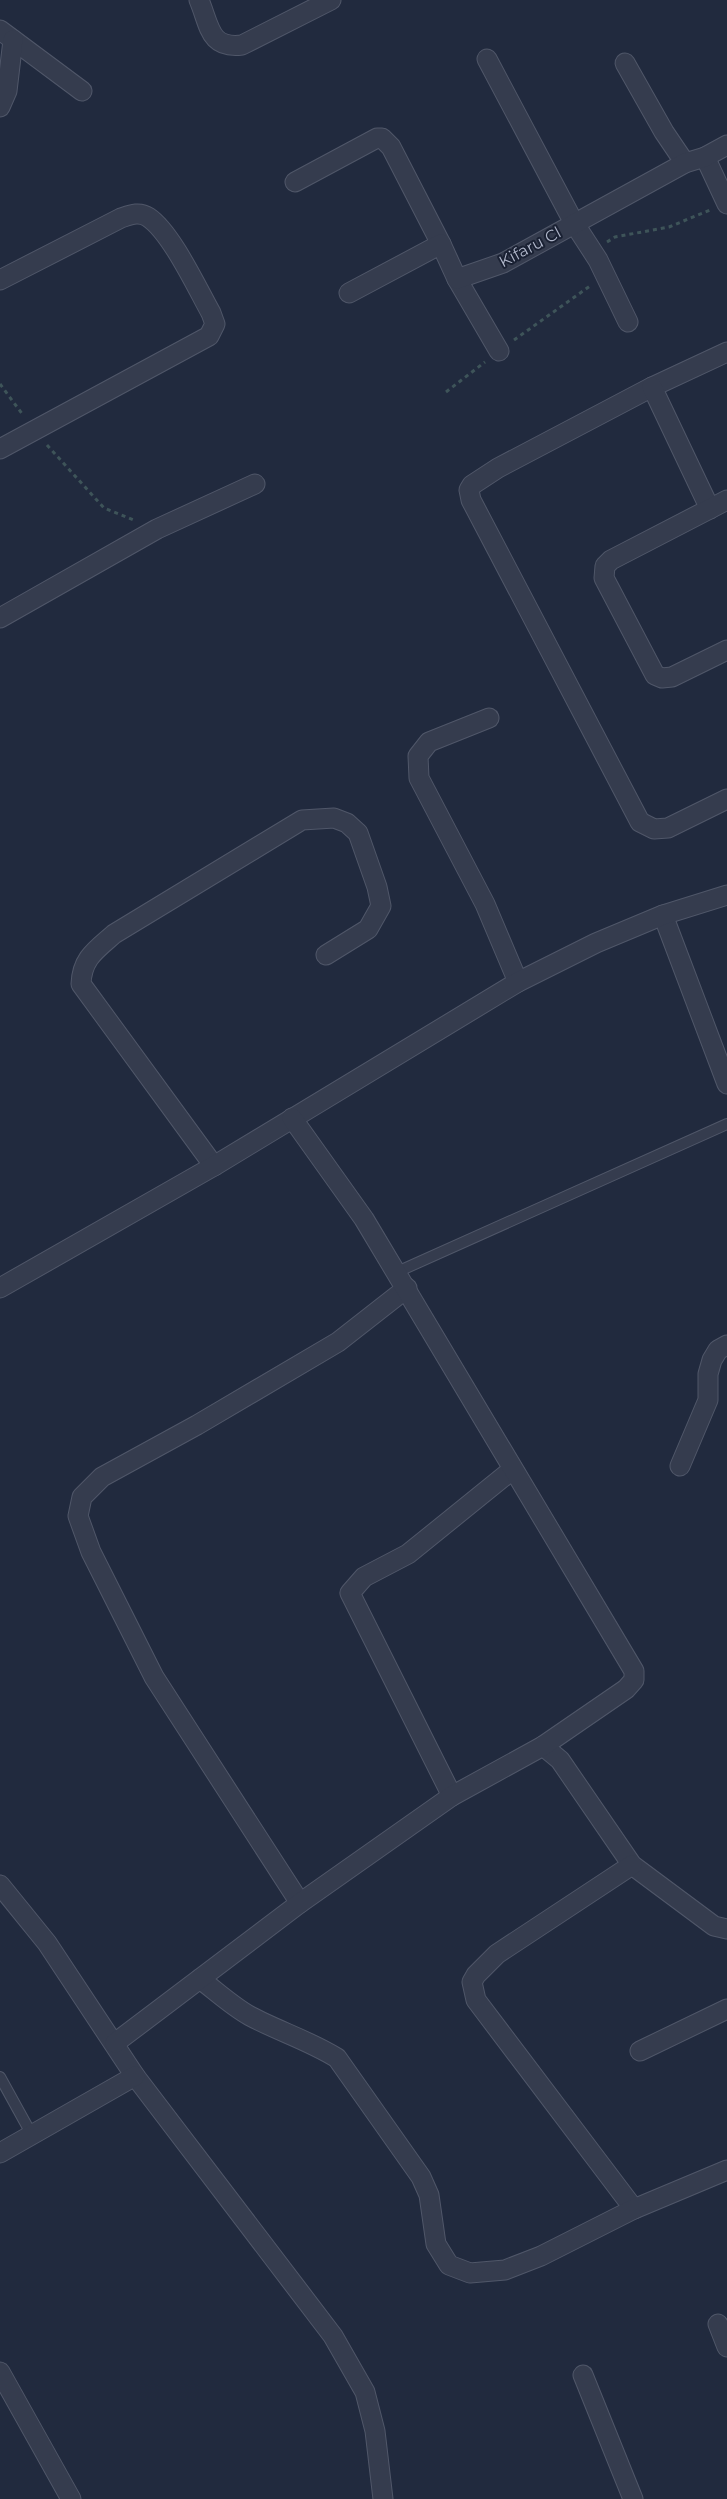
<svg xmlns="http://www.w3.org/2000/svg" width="727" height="2499" viewBox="0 0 727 2499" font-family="Montserrat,sans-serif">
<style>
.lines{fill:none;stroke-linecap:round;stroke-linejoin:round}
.lane-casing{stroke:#505769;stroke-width:12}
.street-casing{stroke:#505769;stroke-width:21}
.path{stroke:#3e5459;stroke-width:3;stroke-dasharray:4 4;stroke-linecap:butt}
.lane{stroke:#353c4e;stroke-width:10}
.street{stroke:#353c4e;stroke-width:19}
.labels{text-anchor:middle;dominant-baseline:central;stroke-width:4;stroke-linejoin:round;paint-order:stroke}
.street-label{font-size:16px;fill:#b0b7ca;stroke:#1a2133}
</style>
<rect width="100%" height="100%" fill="#212a3e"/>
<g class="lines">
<defs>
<g id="lane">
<polyline points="397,1272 727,1124"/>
<polyline points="0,2077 32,2135"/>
</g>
<g id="street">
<path d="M199,0c11,26 10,49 43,45l89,-45"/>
<polyline points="0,30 82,91"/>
<polyline points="487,59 574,223 598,260 628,322"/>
<polyline points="625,63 664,132 685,163"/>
<polyline points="0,107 7,91 13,40"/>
<polyline points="705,157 727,204"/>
<polyline points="295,182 377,138 382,138 391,147 441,244"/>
<polyline points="457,279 499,351"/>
<path d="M0,280l121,-62c9,-3 18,-7 27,-1 23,15 49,71 63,96l4,11 -6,12 -209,113"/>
<polyline points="349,293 441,244 457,279 503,263 685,163 705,157 727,145"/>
<polyline points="727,352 652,387 498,468 472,485 469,490 471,500 640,822 654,829 668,828 727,799"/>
<polyline points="652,387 710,509"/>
<polyline points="727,500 611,560 605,566 604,578 655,675 662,678 672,677 727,650"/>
<polyline points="0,618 157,529 255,484"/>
<polyline points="489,718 429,742 418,756 419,778 485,904 518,982"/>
<polyline points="663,915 727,1084"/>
<path d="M214,1166l-133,-182c1,-26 15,-34 33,-50l188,-114 32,-2 13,5 11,10 19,54 4,19 -13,23 -42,26"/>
<polyline points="0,1288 214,1166 518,982 596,943 663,915 727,895"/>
<polyline points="680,1466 708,1400 708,1374 712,1360 718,1350 727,1345"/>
<polyline points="543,1746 560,1760 632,1865 714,1926 727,1929"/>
<polyline points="452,1796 350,1593 364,1577 408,1554 512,1470"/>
<polyline points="632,1865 497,1954 476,1975 472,1982 476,2000 634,2209"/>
<polyline points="0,1885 47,1943 135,2076 333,2336 365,2392 375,2431 383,2499"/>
<polyline points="300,1903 154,1677 91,1552 78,1516 82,1497 102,1477 197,1425 338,1342 407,1288"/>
<path d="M200,1979c16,12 32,27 50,37 28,15 60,25 87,42l84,119 8,18 7,49 13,21 21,8 35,-3 36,-14 93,-47 93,-39"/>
<polyline points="115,2043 300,1903 452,1796 543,1746 626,1689 634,1680 634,1671 364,1219 292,1118"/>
<polyline points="640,2051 727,2009"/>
<polyline points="0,2153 135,2076"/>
<polyline points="718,2324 727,2347"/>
<polyline points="0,2372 71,2499"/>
<polyline points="583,2375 633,2499"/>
</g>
</defs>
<use href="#lane" class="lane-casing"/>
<use href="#street" class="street-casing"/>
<g class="path">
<polyline points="607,242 615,237 669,227 710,210"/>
<polyline points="514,340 590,286"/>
<polyline points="0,384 23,415"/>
<polyline points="446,392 485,362"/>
<polyline points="47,445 104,508 136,521"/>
</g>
<use href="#lane" class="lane"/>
<use href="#street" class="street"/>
</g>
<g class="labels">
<g class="street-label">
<text transform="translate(530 247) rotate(-28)">Kifaru Cl</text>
</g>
</g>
</svg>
